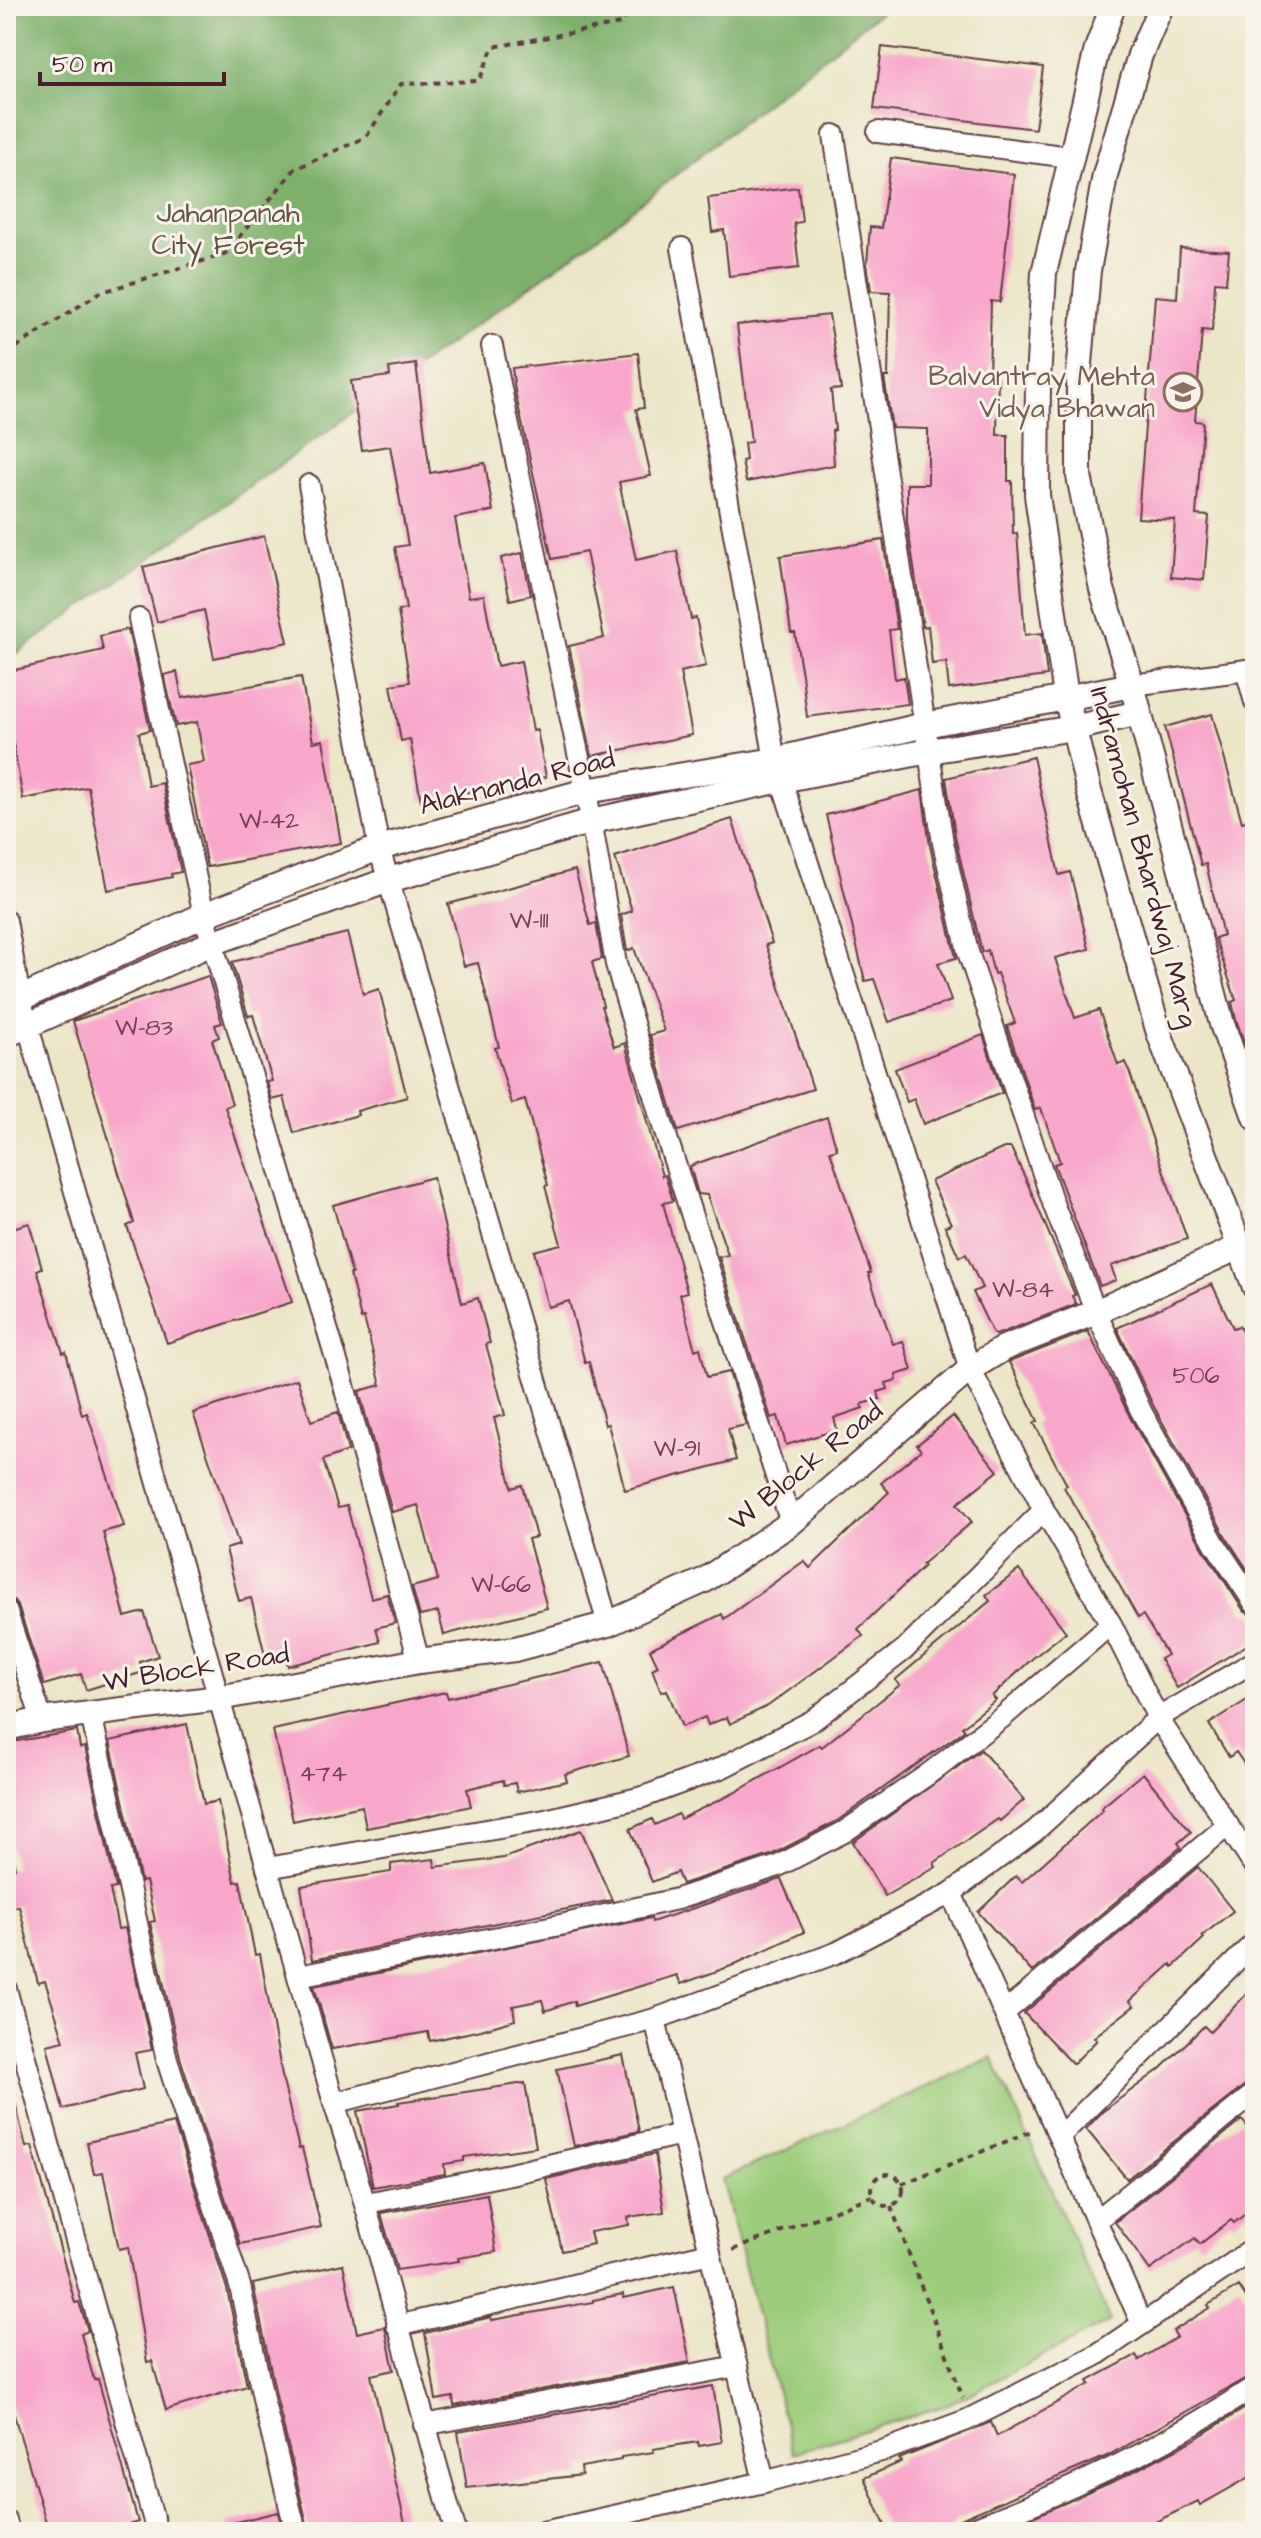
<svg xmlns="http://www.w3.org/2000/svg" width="1261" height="2538" viewBox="0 0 1261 2538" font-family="'Architects Daughter',sans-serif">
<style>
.green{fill:#9dcd7c;stroke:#747654;stroke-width:2}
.forest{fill:#7eb06c;stroke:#64684c;stroke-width:2}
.building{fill:#f8a7cb}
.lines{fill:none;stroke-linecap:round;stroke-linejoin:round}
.minor-casing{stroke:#623d43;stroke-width:24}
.tertiary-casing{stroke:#623d43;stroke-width:28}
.path{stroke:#623d43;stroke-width:4;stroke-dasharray:6 6;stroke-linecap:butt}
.minor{stroke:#fff;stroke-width:20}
.tertiary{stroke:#fff;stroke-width:24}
.labels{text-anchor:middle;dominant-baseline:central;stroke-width:6;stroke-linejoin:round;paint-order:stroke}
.number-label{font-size:24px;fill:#764153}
.park-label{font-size:28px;fill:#635343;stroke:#f7f3e8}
.education-label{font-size:28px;fill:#785e54;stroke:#f7f3e8;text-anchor:end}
.street-label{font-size:28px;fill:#4a1f2b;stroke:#f7f3e8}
</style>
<rect width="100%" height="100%" fill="#f7f3e8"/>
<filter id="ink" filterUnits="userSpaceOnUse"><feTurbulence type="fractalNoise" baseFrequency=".0125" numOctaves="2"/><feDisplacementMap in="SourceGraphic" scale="16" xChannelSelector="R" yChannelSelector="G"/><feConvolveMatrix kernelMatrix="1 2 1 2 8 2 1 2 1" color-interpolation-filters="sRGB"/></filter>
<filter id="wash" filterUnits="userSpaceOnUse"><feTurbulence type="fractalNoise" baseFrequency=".006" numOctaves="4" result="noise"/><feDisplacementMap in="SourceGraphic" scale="32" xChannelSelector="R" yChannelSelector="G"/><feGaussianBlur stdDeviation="1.8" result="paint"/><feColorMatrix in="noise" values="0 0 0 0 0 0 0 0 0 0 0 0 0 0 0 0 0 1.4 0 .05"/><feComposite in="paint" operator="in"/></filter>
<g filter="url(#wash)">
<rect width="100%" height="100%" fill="#ece6c9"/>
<polygon class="green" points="992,2057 1110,2321 950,2404 793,2453 722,2179"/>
<polygon class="forest" points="6,6 888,6 589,244 6,661"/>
<g id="blocks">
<g class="building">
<polygon points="882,47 1043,67 1035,129 874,109"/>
<polygon points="891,158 1014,174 1000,302 991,301 989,377 998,377 997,435 1008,435 1008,481 1012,481 1013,534 1017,533 1025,635 1042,633 1047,676 949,689 946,662 932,664 928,626 923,627 907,522 907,484 928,484 928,429 892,428 884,377 888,377 890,292 871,291 867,264 870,227 881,228"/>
<polygon points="798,187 802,222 794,223 799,268 729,276 724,230 712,232 708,198"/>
<polygon points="1180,248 1229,251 1226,283 1215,282 1212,331 1202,330 1195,421 1203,422 1196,515 1209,516 1204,580 1171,577 1175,520 1138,518 1155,296 1177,298"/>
<polygon points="829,315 841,389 831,390 835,430 832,431 834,465 746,482 742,461 746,460 744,443 751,442 737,325"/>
<polygon points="638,353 644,408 636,409 651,476 619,482 636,560 677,551 691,619 696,618 706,666 680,672 692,735 592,756 569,646 604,638 586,552 552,559 515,391 512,368"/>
<polygon points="416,364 430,473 485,463 493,511 455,518 469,597 484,595 497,666 521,661 533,731 537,730 546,777 421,801 410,739 401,741 391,685 410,682 398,611 406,609 395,547 408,545 390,446 362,450 351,381 390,376 389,368"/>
<polygon points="264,536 288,642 214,658 204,610 157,622 143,567"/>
<polygon points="883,540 897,629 889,630 895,679 904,677 908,704 807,717 802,675 795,633 791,633 780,556"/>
<polygon points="522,553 531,595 510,600 501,558"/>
<polygon points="128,629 150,730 139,733 148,786 162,783 181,872 171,874 172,877 108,890 88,787 23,799 13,743 6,745 6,672 103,650 100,636"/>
<polygon points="177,672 182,698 301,677 313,742 323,740 341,843 207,867 187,765 204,762 197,722 176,726 164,675"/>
<polygon points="1212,714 1242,822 1255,818 1253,1065 1236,1020 1232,1002 1236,1000 1215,938 1223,935 1206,864 1201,865 1165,727"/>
<polygon points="1033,757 1059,875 1070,872 1089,949 1055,958 1075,1018 1099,1010 1118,1065 1126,1062 1187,1239 1111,1266 1116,1280 1100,1286 1054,1164 1060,1162 1041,1108 1035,1110 1007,1026 1015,1023 997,973 994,974 988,950 982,952 981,948 956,841 946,778"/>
<polygon points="922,790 930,846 956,958 938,963 951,1001 889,1022 874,979 865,981 826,815"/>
<polygon points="732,819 772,943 766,945 813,1089 678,1131 650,1035 664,1031 634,948 627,951 621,915 632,911 615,857"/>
<polygon points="575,870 590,925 596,923 602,959 592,962 603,1006 601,1006 614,1047 625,1043 662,1176 665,1175 673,1201 663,1203 687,1292 680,1294 695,1350 700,1348 707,1377 729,1372 746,1425 728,1429 736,1460 625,1490 608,1424 605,1425 589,1362 585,1363 569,1301 548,1307 534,1251 561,1244 545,1186 548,1185 525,1100 512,1104 495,1048 499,1047 478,963 464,966 448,904"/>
<polygon points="347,933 363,994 379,989 407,1097 357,1111 358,1115 294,1133 284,1097 272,1100 267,1082 272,1081 253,1015 248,1016 232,962"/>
<polygon points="208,976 222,1023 215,1025 219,1037 212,1040 232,1104 225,1107 292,1302 167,1343 127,1226 134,1223 73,1021"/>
<polygon points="983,1035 1002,1093 923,1124 914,1099 907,1102 895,1069"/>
<polygon points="827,1117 837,1149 830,1151 871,1273 868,1273 893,1344 903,1341 912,1370 896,1375 897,1380 886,1383 888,1389 878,1392 880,1399 862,1404 863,1408 834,1418 837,1430 786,1445 778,1416 771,1418 719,1257 728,1255 707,1195 698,1194 690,1166"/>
<polygon points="1004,1148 1011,1148 1027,1182 1075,1295 1072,1296 1076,1304 996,1335 993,1334 973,1292 982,1288 966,1254 959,1257 945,1226 951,1224 931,1181"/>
<polygon points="433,1177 462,1303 478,1298 490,1343 486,1344 505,1415 494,1418 512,1488 522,1485 536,1537 528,1539 547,1608 444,1635 438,1612 420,1616 412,1587 438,1580 418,1505 392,1512 359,1391 381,1385 364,1318 361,1319 350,1274 352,1274 333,1205"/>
<polygon points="29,1223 42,1268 37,1270 63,1353 66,1352 82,1415 87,1413 124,1526 103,1532 125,1617 144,1612 158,1656 140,1662 143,1672 86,1690 81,1674 44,1685 18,1606 14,1600 6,1597 6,1230"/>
<polygon points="1212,1284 1233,1328 1239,1326 1255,1359 1255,1581 1226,1537 1153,1405 1117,1328"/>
<polygon points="1088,1331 1130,1417 1204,1550 1244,1611 1255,1617 1255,1640 1177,1688 1160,1659 1167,1655 1143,1615 1138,1618 1064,1487 1067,1485 1034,1423 1038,1421 1009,1362"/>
<polygon points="297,1379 311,1421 338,1412 348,1451 323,1460 338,1508 347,1506 371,1598 387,1594 395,1623 376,1628 380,1642 288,1666 284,1650 265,1655 251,1598 239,1601 226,1549 239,1545 193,1413"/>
<polygon points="953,1416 998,1471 957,1504 972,1522 922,1564 924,1566 858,1629 863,1636 768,1706 730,1724 727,1717 708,1725 705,1717 682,1727 667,1690 661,1692 652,1669 658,1666 650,1649 722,1614 724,1619 804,1561 810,1568 889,1492 881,1483 921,1450 917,1445"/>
<polygon points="1019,1570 1066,1632 1033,1658 992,1696 996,1700 962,1727 965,1730 837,1821 771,1855 682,1884 677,1872 652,1882 630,1829 652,1819 655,1825 678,1814 680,1819 732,1794 820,1745 822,1747 900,1685 895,1680 990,1601 986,1595"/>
<polygon points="603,1662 629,1756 565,1774 567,1781 517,1792 515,1783 504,1785 503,1780 467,1789 471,1806 419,1818 366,1828 362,1806 293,1821 273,1730 446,1692 448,1698"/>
<polygon points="1255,1695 1255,1780 1236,1752 1229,1757 1209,1724"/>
<polygon points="187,1724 204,1804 218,1801 235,1882 240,1881 255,1955 260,1954 283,2081 299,2149 302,2148 321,2227 240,2244 180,2057 150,1922 155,1921 146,1881 141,1882 110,1741"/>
<polygon points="77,1731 80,1748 85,1747 116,1888 110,1889 118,1929 125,1928 152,2050 135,2053 143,2089 63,2109 47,2045 64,2041 45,1981 38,1983 19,1906 6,1909 6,1870 15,1868 6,1824 6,1743"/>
<polygon points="981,1750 1024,1800 1000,1821 998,1819 934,1863 936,1867 885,1896 853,1842"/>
<polygon points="1143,1773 1191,1832 1178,1843 1181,1847 1032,1972 978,1912 1016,1876 1022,1882 1103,1810 1101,1808"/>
<polygon points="581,1830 612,1900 312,1960 301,1886 391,1872 391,1864 434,1859 435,1867 504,1858"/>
<polygon points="1198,1867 1233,1911 1202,1936 1204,1938 1173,1967 1171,1964 1130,2001 1134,2006 1094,2037 1097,2040 1073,2064 1024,2013"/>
<polygon points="781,1879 804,1932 731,1966 681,1984 677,1975 575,2006 574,2001 545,2011 542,2000 513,2006 515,2020 481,2030 430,2041 428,2032 332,2049 314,1986 651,1918 652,1922"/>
<polygon points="1255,1985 1255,2077 1127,2179 1086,2129 1102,2112 1160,2069 1204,2026 1210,2032"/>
<polygon points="623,2055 639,2131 574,2146 557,2069"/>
<polygon points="525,2083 536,2147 464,2157 464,2161 444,2164 445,2174 373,2187 357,2111 399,2104 398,2102"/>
<polygon points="13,2094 26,2147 32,2146 75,2303 79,2302 88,2331 81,2334 94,2380 98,2379 138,2522 104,2532 49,2532 6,2388 6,2095"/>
<polygon points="1242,2120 1255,2137 1255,2206 1234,2223 1231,2220 1200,2244 1195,2238 1150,2270 1115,2222"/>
<polygon points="174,2123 227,2289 247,2386 166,2410 152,2361 147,2362 128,2247 119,2249 103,2172 94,2174 87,2142"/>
<polygon points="655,2154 664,2212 628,2217 629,2225 590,2232 593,2244 562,2251 546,2179"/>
<polygon points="487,2194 496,2252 458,2258 459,2261 397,2270 381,2213"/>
<polygon points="343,2264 357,2333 384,2327 386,2332 394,2370 371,2375 407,2532 309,2532 277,2400 253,2284"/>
<polygon points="1239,2286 1255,2312 1255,2373 1107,2456 958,2520 952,2525 950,2532 888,2532 864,2478 901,2462 899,2459 991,2422 997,2436 1090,2384 1088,2381 1136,2355 1139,2360 1177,2337 1173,2331 1210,2308 1208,2305"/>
<polygon points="674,2287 690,2362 454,2406 453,2397 436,2400 425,2333 491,2317 492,2320 593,2302 593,2300 623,2294 624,2298"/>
<polygon points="713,2386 722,2442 699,2446 698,2442 653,2449 654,2452 621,2457 621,2460 581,2467 582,2475 467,2488 458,2432"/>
<polygon points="1255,2402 1255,2474 1200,2505 1198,2501 1135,2532 999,2532 1119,2479 1192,2441"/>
<polygon points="278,2512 283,2532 228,2532 227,2524"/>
</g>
</g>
</g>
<g filter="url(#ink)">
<use href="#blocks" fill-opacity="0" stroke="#623d43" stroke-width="2"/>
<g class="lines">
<defs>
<g id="minor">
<polyline points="878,132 1070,157"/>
<polyline points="834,135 943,843 968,952 1054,1206 1096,1312 1141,1411 1215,1544 1255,1604"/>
<polyline points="682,248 775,760 970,1369 1044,1510 1111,1624 1158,1718 1255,1867"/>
<polyline points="492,346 586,791 616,964 662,1123 791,1523"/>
<polyline points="309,485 379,848 608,1624"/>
<polyline points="139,619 204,915 343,1382 419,1661"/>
<polyline points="1246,670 1255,702"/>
<polyline points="1132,685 1255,669"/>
<path d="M6,921l14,77 314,1105c46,141 79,286 122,429"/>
<polyline points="6,1610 42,1720"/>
<polyline points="91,1714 167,2060 240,2286 264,2403 296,2532"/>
<polyline points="267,1868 545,1820 643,1797 721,1768 812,1721 904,1650 1044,1510"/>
<polyline points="951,1893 1142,2324"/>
<polyline points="298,1976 565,1924 677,1899 778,1866 844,1832 927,1775 1004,1716 1111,1624"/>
<polyline points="6,1989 157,2532"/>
<polyline points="1006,2011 1228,1825"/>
<polyline points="655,2019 764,2482"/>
<polyline points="334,2103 655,2019 836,1953 951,1893 1035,1831 1158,1718 1255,1661"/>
<polyline points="1060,2136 1255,1942"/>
<polyline points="367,2203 510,2174 682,2134"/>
<polyline points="1097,2220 1255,2093"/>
<polyline points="397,2326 710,2253"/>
<polyline points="424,2425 737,2366"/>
<polyline points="6,2521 9,2532"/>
<polyline points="543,2532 764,2482 885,2450 967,2420 1095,2356 1255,2248"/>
<path d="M963,2532c101,-38 202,-85 292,-146"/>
</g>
<g id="tertiary">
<polyline points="1113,6 1097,49 1044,273 1038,381 1037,495 1066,697 1089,791 1159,1033 1255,1287"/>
<polyline points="1161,6 1140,55 1105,175 1088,271 1079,375 1079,476 1102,589 1132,685 1222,1024 1255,1117"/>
<polyline points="6,1005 204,915 379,848 586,791 775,760 925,725 1132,685"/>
<polyline points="6,1035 212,943 389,880 592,821 781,780 929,751 1074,728 1139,713"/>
<polyline points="6,1728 42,1720 219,1698 419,1661 515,1649 608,1624 705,1580 791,1523 970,1369 1004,1348 1096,1312 1239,1247"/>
</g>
</defs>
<use href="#minor" class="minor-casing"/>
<use href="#tertiary" class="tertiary-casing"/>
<g class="path">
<polyline points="6,354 99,293 225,254 295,169 366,137 401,84 479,81 493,47 620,24 634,6"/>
<circle cx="887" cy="2190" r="16"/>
<polyline points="902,2184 1032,2131"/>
<polyline points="891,2206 963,2398"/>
<polyline points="733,2250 872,2196"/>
</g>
<use href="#minor" class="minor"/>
<use href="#tertiary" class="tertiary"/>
</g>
</g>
<defs>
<symbol id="school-ring" viewBox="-11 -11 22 22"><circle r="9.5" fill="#f7f3e8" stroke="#8d6e63" stroke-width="1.5"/><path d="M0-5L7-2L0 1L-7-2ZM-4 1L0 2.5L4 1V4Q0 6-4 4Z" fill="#8d6e63"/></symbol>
</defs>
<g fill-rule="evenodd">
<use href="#school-ring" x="1161" y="370" width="44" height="44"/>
</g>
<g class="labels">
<g class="number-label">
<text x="269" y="821">W-42</text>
<text x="529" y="921">W-111</text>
<text x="144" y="1028">W-83</text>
<text x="1023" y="1290">W-84</text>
<text x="1196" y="1376">506</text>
<text x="677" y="1449">W-91</text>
<text x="501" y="1585">W-66</text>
<text x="323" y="1774">474</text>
</g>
<g class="park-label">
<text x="228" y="213">Jahanpanah<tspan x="228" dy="32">City Forest</tspan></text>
</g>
<g class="education-label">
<text x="1155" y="376">Balvantray Mehta<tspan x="1155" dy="32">Vidya Bhawan</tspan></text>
</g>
<g class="street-label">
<text transform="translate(517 782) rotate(-14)">Alaknanda Road</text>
<text transform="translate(1144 857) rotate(75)">Indramohan Bhardwaj Marg</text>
<text transform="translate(806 1466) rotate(-39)">W Block Road</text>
<text transform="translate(196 1668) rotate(-9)">W Block Road</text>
</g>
</g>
<rect width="1261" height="2538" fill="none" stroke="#f7f3e8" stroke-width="32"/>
<path d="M40 72v12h184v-12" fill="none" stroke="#4a1f2b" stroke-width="4"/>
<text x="52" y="72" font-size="24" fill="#4a1f2b" stroke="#f7f3e8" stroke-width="6" paint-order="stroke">50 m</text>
</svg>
